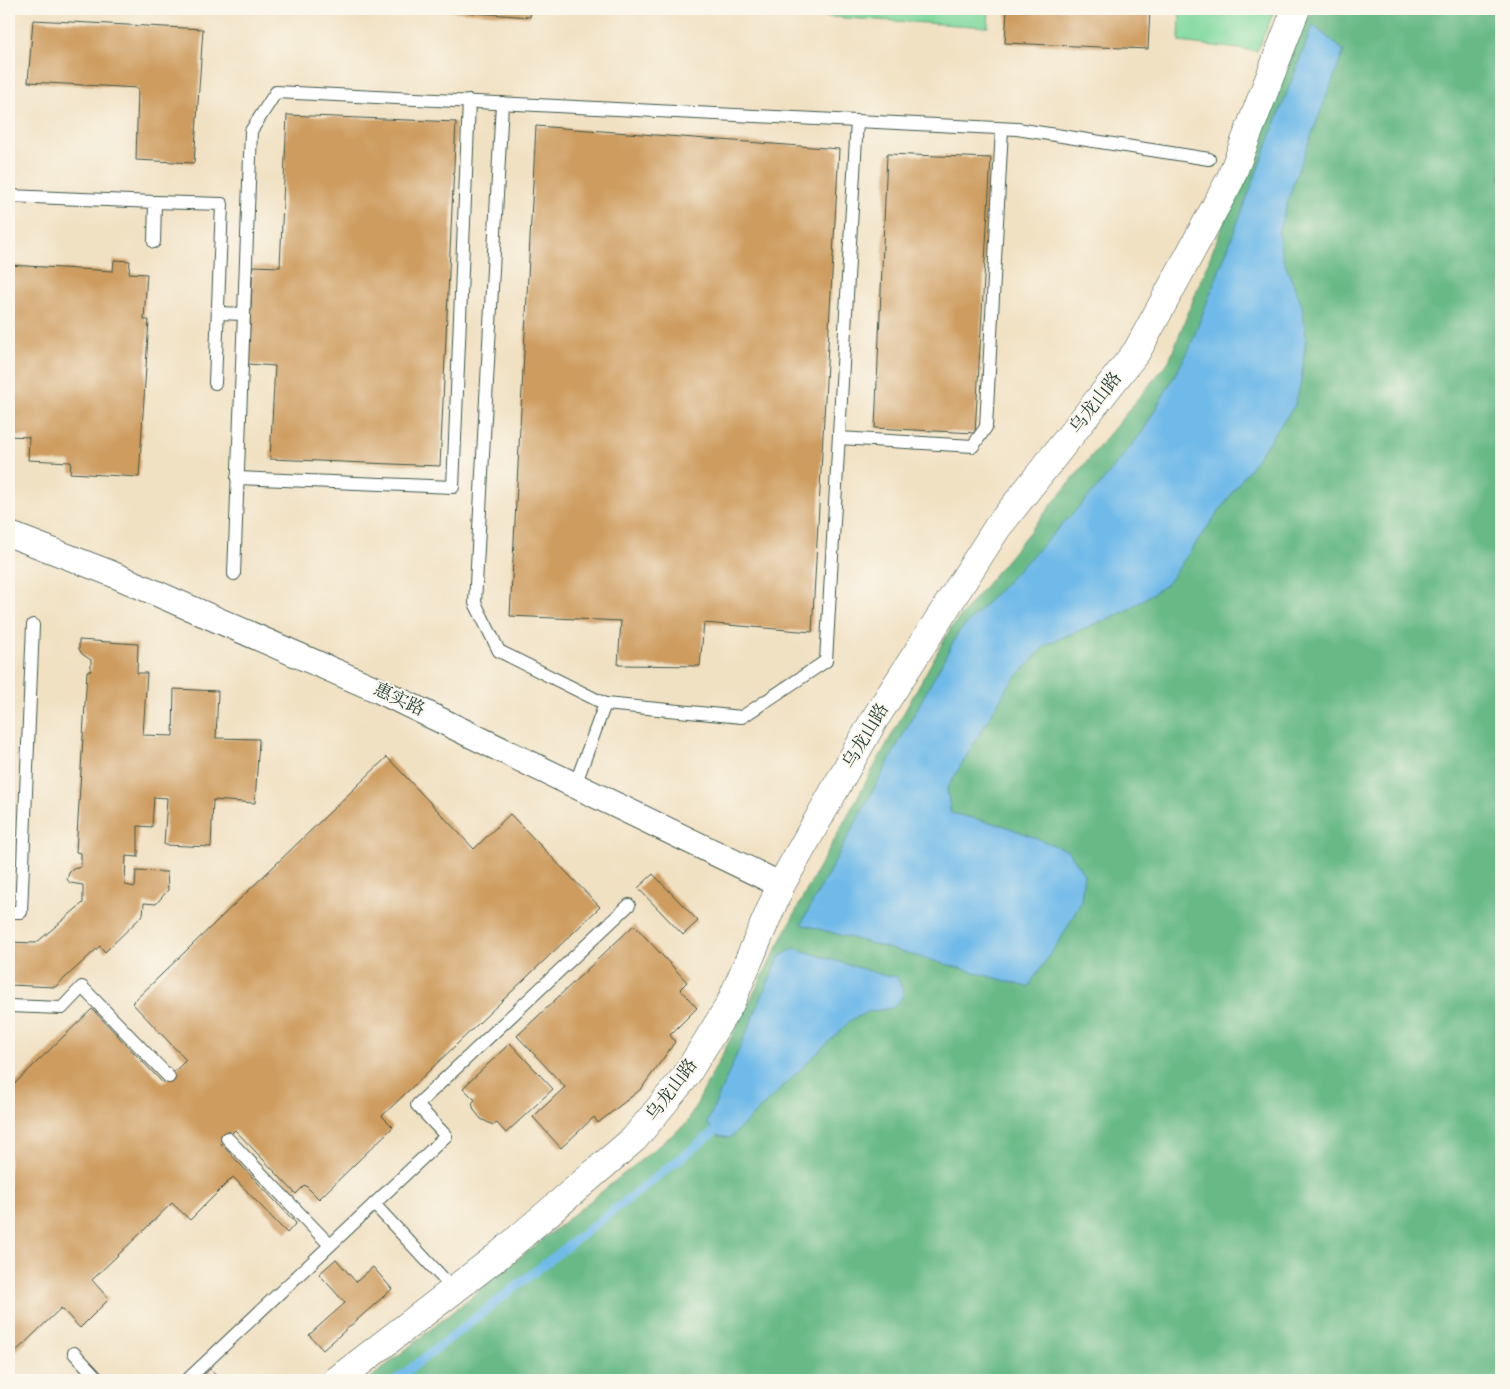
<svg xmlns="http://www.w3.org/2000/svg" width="1510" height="1389" viewBox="0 0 1510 1389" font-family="'IM FELL DW Pica','Noto Serif SC',serif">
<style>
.green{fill:#80d99f;stroke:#508b6a}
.forest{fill:#68b986;stroke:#447b5d}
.water{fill:#70bae9;stroke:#487c8e}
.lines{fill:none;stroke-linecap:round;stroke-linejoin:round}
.stream{stroke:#70bae9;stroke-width:9}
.building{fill:#ce9c5f}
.service-casing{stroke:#3e5649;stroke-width:14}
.minor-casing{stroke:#3e5649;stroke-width:27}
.tertiary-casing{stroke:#3e5649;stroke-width:29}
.service{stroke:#fff;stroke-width:12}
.minor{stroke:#fff;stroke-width:25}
.tertiary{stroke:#fff;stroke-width:28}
.labels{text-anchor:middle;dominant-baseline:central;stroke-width:4;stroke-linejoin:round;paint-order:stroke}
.street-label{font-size:18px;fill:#1f3d34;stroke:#fbf7ec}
</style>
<rect width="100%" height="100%" fill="#fbf7ec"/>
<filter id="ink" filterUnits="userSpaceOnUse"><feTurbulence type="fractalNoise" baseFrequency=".02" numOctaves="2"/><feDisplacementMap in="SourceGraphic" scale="10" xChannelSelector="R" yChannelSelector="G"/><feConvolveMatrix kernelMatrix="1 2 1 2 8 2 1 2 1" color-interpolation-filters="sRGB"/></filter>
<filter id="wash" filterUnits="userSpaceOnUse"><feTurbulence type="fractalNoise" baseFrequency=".0096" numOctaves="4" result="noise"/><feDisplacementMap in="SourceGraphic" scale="20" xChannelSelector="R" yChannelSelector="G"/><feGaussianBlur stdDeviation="1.12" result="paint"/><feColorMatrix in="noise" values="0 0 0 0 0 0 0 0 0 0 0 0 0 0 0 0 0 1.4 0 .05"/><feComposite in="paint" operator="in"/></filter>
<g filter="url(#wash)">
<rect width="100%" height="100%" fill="#f1e1c3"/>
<g class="green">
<polygon points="705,9 989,9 988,27"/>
<polygon points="1180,9 1275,9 1257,51 1179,42"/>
</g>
<polygon class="forest" points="1314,9 1501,9 1501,1380 368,1380 687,1123 812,880 950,629 1169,361 1300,30"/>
<g class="water">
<polygon points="1313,25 1344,51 1295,178 1278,234 1283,259 1302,305 1306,338 1301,382 1295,405 1167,584 1126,611 1047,644 1008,686 947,789 951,813 1005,826 1069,851 1084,874 1081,901 1065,932 1028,987 801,924 958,633 1098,487 1143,431 1188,352"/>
<polygon points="794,948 886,976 896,976 903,990 902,998 892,1008 868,1012 851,1020 730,1138 718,1136 707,1123 779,957"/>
</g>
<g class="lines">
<polyline class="stream" points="396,1380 714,1132"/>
</g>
<g id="blocks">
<g class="building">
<polygon points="431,9 531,9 530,17 431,10"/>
<polygon points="1007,9 1150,9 1148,49 1005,43"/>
<polygon points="33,20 203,29 194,163 136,160 138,88 28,82"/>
<polygon points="287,115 456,122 440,466 270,459 275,366 248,364 253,266 280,267"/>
<polygon points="536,126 839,149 812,632 704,623 700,666 618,665 621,621 510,616"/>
<polygon points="887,154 991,158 975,433 875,428"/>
<polygon points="9,155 14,155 13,171 9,170"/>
<polygon points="114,260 130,261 129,273 147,274 144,320 149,320 139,477 70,473 71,462 28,460 29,437 9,436 11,398 9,397 9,265 113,271"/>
<polygon points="79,640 138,644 137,673 147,673 143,735 173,736 174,689 218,691 216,738 259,739 255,803 213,800 211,847 164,845 167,798 154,797 152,827 138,826 138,857 126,856 125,885 135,887 136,871 167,872 168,890 156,904 144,903 143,915 105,952 100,946 55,987 9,985 9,942 36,943 83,903 83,885 70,883 67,879 69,873 73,869 81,867 81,853 76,852 87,671 91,671 91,660 82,654 79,649"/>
<polygon points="387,757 474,849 510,814 600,907 382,1116 393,1127 319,1199 305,1185 296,1194 235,1130 221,1144 296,1223 287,1233 233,1177 190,1220 172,1203 92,1280 109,1299 80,1328 61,1308 9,1358 9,1089 92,1009 163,1083 186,1060 132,1003"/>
<polygon points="653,874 698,921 683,935 638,888"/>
<polygon points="634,925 687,982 680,989 697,1008 670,1035 675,1042 641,1089 598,1123 594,1117 561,1148 533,1117 565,1087 517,1036"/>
<polygon points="510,1043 553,1089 506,1133 497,1123 493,1125 481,1119 474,1110 472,1103 475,1100 463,1088"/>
<polygon points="336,1259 356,1282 373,1267 392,1289 323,1350 309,1335 345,1303 319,1274"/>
<polygon points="210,1369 220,1380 198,1380"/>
</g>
</g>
</g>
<g filter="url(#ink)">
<use href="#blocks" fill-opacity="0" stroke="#3e5649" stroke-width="1"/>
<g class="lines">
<defs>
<g id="service">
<polyline points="502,103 475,603 499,651 605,704 575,785"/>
<polyline points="9,196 155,202 154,242"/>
<polyline points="155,202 222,204 215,383"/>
<polyline points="218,313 244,314"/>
<polyline points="839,438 973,446 986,427 1002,129"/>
<polyline points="237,478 453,487 469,101"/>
<polyline points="234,574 251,131 276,92 1017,129 1209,159"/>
<polyline points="605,704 742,717 826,661 857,121"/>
<polyline points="9,912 21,912 33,625"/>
<polyline points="9,1006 62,1008 82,987 169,1077"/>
<polyline points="227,1138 330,1245"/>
<polyline points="374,1204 446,1136 417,1105 629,905"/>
<polyline points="74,1353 99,1380"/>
<polyline points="187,1380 374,1204 454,1290"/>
</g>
<polyline id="minor" points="9,534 110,573 380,691 781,885"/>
<polyline id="tertiary" points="337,1380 498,1256 634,1139 685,1077 730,1004 781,885 874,720 997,528 1137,351 1230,180 1296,9"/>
</defs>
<use href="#service" class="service-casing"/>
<use href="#minor" class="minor-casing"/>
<use href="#tertiary" class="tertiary-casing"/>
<use href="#service" class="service"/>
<use href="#minor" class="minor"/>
<use href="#tertiary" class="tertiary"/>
</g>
</g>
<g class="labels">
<g class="street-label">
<text transform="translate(1096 403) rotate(-52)">乌龙山路</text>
<text transform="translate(399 700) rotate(25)">惠实路</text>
<text transform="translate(866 736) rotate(-59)">乌龙山路</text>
<text transform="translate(672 1090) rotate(-53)">乌龙山路</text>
</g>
</g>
<rect width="1510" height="1389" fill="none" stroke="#fbf7ec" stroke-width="30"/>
</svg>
